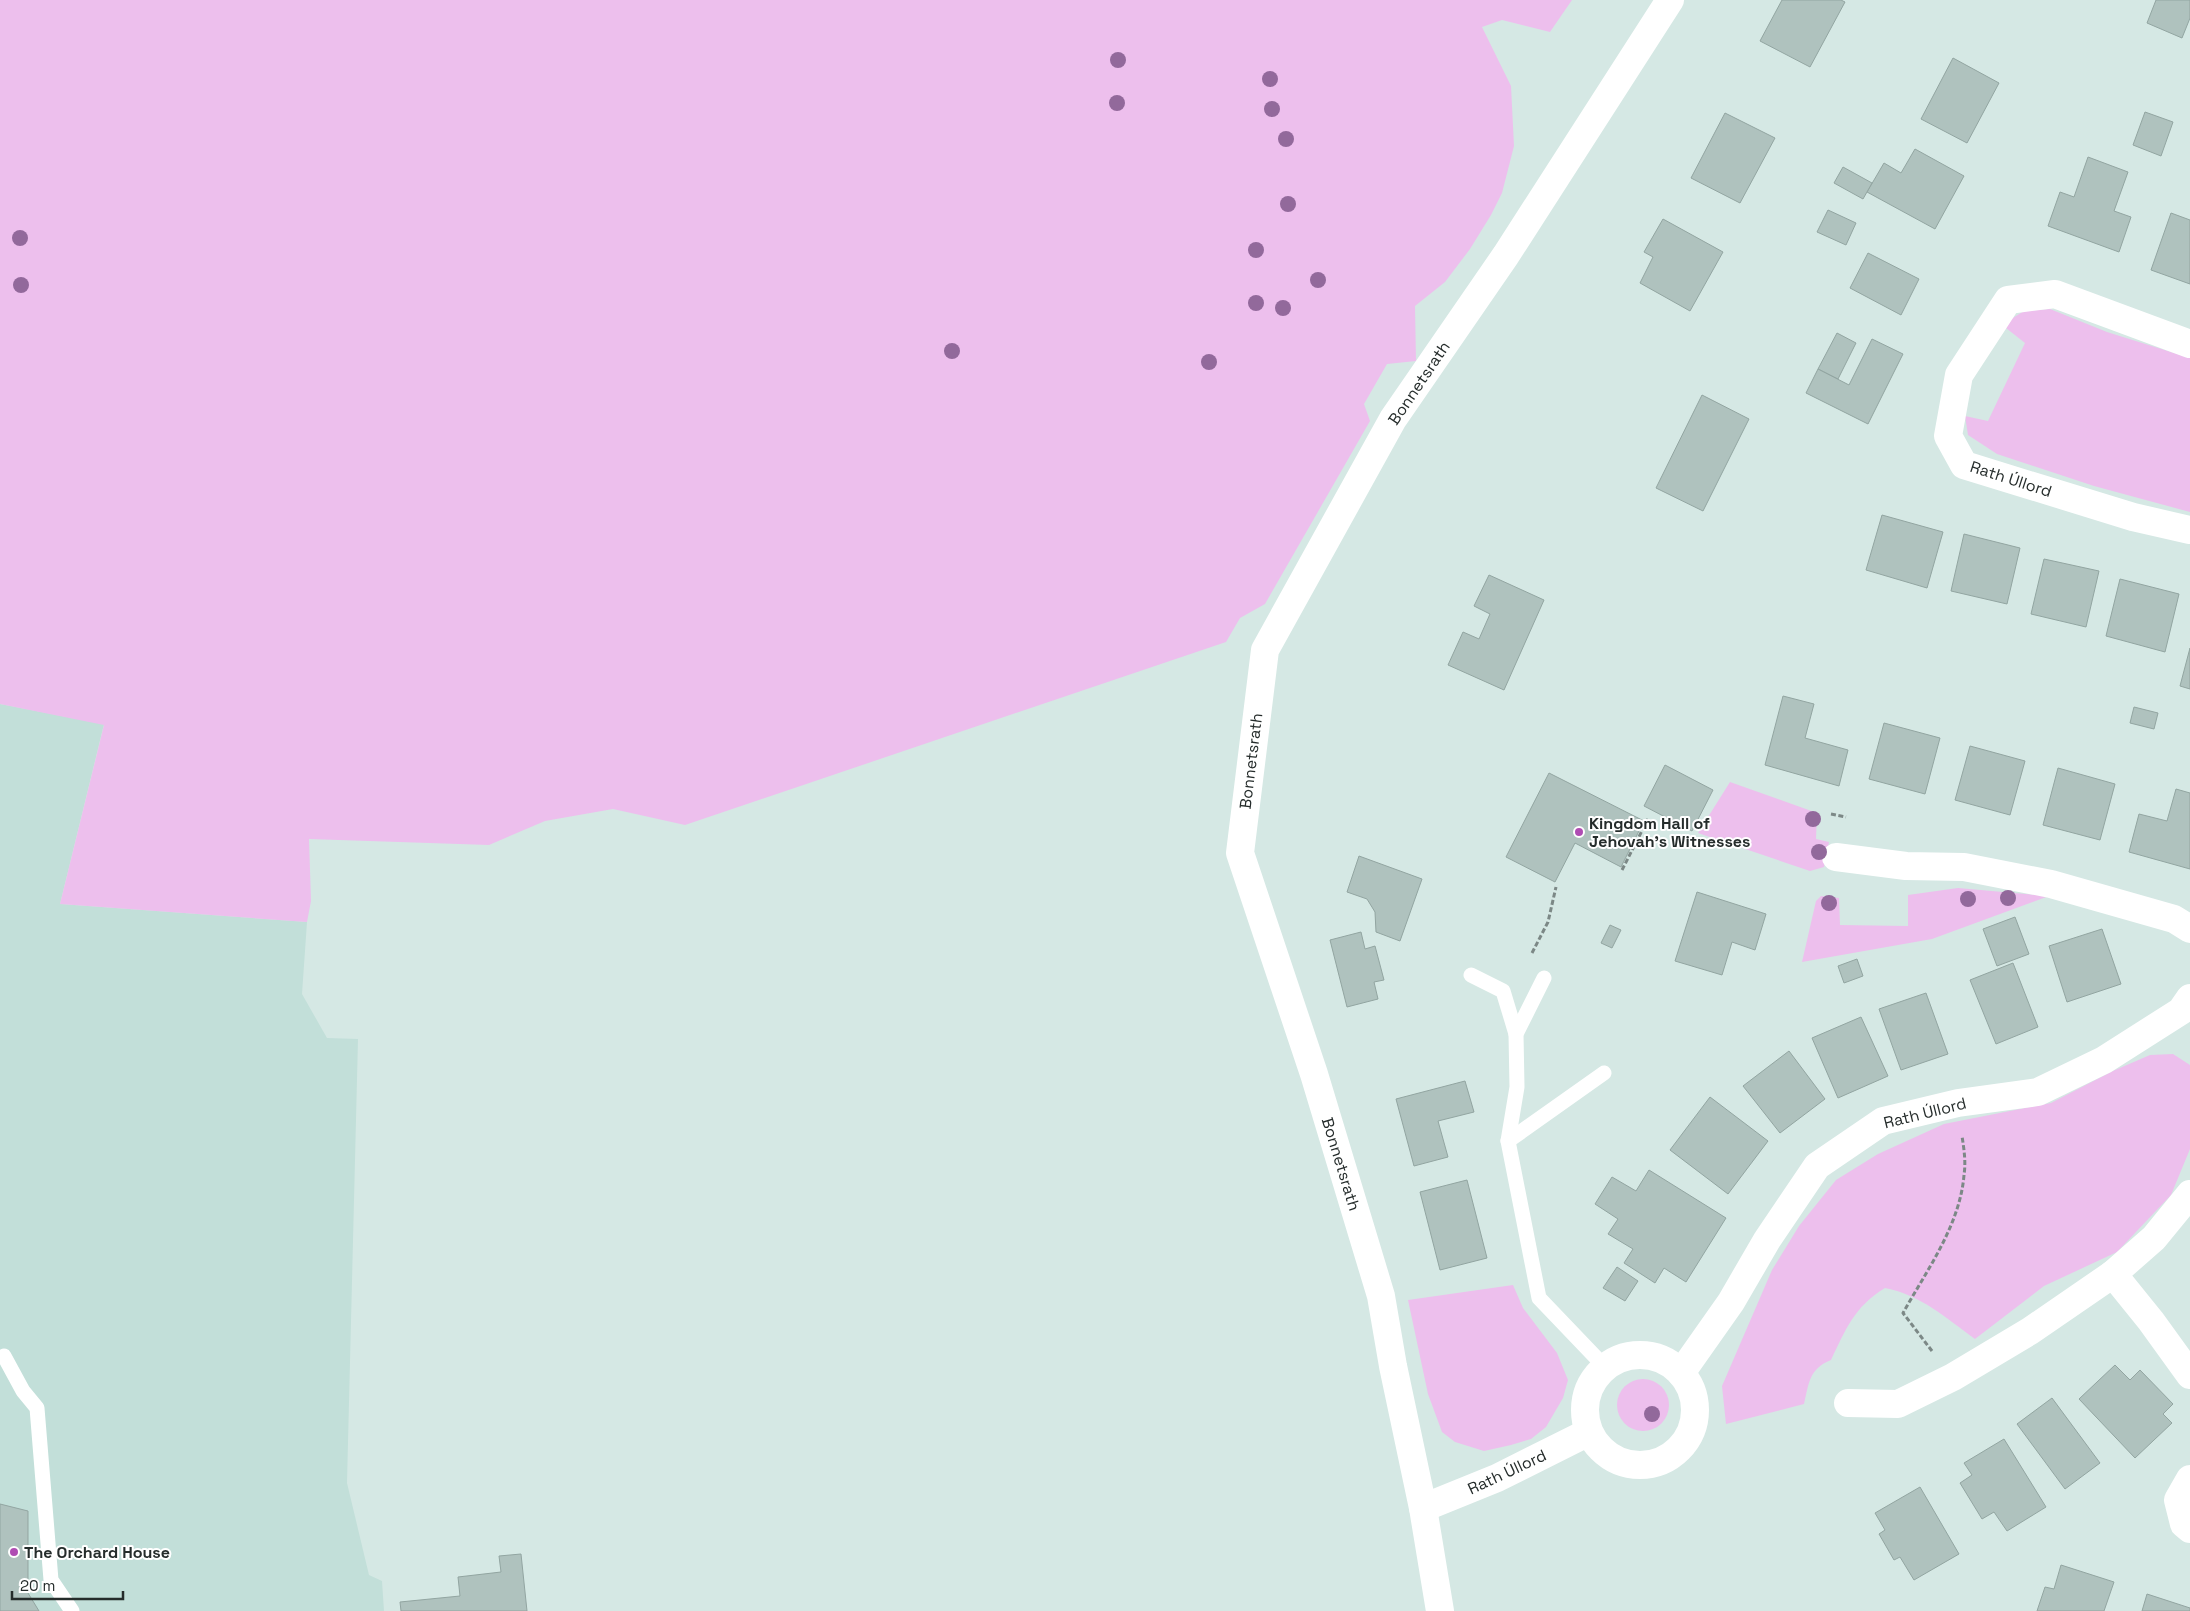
<svg xmlns="http://www.w3.org/2000/svg" width="2190" height="1611" viewBox="0 0 2190 1611" font-family="'Space Grotesk',sans-serif">
<style>
.built{fill:#c2dfd9}
.green{fill:#edbfed}
.building{fill:#afc2be;stroke:#92a5a1}
.lines{fill:none;stroke-linecap:round;stroke-linejoin:round}
.path{stroke:#7c8886;stroke-width:3;stroke-dasharray:5 2.5;stroke-linecap:butt}
.service{stroke:#fff;stroke-width:15}
.minor{stroke:#fff;stroke-width:28}
.tree{fill:#92699b}
.poi-dot{fill:#af4cb3;stroke:#fff;stroke-width:2}
.labels{text-anchor:middle;dominant-baseline:central;stroke-width:4;stroke-linejoin:round;paint-order:stroke}
.street-label{font-size:16px;fill:#252c2b;stroke:#fff}
.poi-label{font-size:16px;font-weight:bold;fill:#252c2b;stroke:#fff;text-anchor:start}
</style>
<rect width="100%" height="100%" fill="#d5e8e4"/>
<polygon class="built" points="0,704 104,724 60,904 307,922 302,994 327,1038 358,1039 347,1483 369,1575 382,1581 384,1611 0,1611"/>
<g class="green">
<polygon points="0,0 1572,0 1550,32 1502,20 1482,27 1511,86 1514,146 1502,193 1491,215 1470,249 1445,282 1415,306 1416,361 1387,364 1364,404 1370,421 1265,604 1240,618 1226,642 685,825 613,809 545,821 489,845 309,839 311,901 307,922 60,904 104,725 0,704"/>
<polygon points="2050,309 2107,332 2190,358 2190,512 2094,486 1997,454 1968,435 1965,416 1988,421 2025,343 2006,328 2008,321 2024,311"/>
<polygon points="1730,782 1817,813 1816,839 1829,842 1824,867 1810,871 1698,833"/>
<polygon points="1958,888 2049,896 1932,939 1802,962 1816,901 1821,896 1839,898 1840,925 1908,926 1908,895"/>
<path d="M2173,1054l17,11v84l-19,46 -54,57 -73,34 -69,53c-29,-21 -54,-44 -90,-51 -31,19 -39,41 -54,72 -22,9 -22,23 -27,44l-78,20 -4,-38 50,-116 27,-44 37,-46 42,-26 66,-30 107,-21 62,-32 37,-16z"/>
<polygon points="1513,1285 1523,1308 1557,1353 1568,1380 1563,1398 1546,1427 1531,1439 1511,1445 1484,1451 1455,1442 1442,1432 1428,1394 1408,1300"/>
<circle cx="1643" cy="1405" r="26"/>
</g>
<g class="building">
<polygon points="1782,0 1841,0 1845,2 1810,67 1760,41"/>
<polygon points="2156,0 2190,0 2190,18 2182,38 2147,23"/>
<polygon points="1953,58 1999,83 1967,143 1921,119"/>
<polygon points="2145,112 2173,122 2161,156 2133,145"/>
<polygon points="1725,113 1775,138 1740,203 1691,178"/>
<polygon points="1915,149 1964,176 1935,229 1867,192 1884,163 1901,173"/>
<polygon points="2088,157 2128,172 2114,211 2131,217 2119,252 2048,226 2060,192 2074,197"/>
<polygon points="1843,167 1872,183 1863,199 1834,183"/>
<polygon points="1828,210 1856,223 1846,245 1817,232"/>
<polygon points="2171,213 2190,220 2190,284 2151,270"/>
<polygon points="1663,219 1723,252 1690,311 1640,283 1653,257 1644,252"/>
<polygon points="1868,253 1919,279 1901,315 1850,288"/>
<polygon points="1837,333 1856,343 1838,379 1818,369"/>
<polygon points="1872,339 1903,354 1868,424 1806,393 1818,369 1849,385"/>
<polygon points="1702,395 1749,419 1703,511 1656,488"/>
<polygon points="1882,515 1943,532 1927,588 1866,570"/>
<polygon points="1964,534 2020,548 2007,604 1951,591"/>
<polygon points="2044,559 2099,571 2086,627 2031,614"/>
<polygon points="1489,575 1544,600 1504,690 1448,665 1463,632 1479,639 1490,614 1474,606"/>
<polygon points="2120,579 2179,594 2165,652 2106,636"/>
<polygon points="2190,648 2190,689 2180,686"/>
<polygon points="1783,696 1814,704 1805,738 1848,750 1839,786 1765,765"/>
<polygon points="2134,707 2158,713 2154,729 2130,723"/>
<polygon points="1884,723 1940,738 1925,794 1869,779"/>
<polygon points="1970,746 2025,761 2010,815 1955,800"/>
<polygon points="1665,765 1713,790 1692,831 1644,806"/>
<polygon points="2058,768 2115,784 2100,840 2043,825"/>
<polygon points="1549,773 1644,821 1621,867 1575,843 1555,882 1506,857"/>
<polygon points="2176,789 2190,793 2190,869 2129,852 2139,814 2167,821"/>
<polygon points="1359,856 1422,879 1400,941 1376,932 1375,912 1367,899 1347,892"/>
<polygon points="1697,892 1766,914 1755,950 1732,942 1722,975 1675,961"/>
<polygon points="2015,917 2029,954 1997,966 1983,929"/>
<polygon points="1610,925 1621,930 1612,948 1601,943"/>
<polygon points="2102,929 2121,984 2067,1002 2049,946"/>
<polygon points="1361,932 1365,949 1375,946 1384,980 1374,982 1378,999 1347,1007 1330,940"/>
<polygon points="1857,959 1863,976 1844,983 1838,966"/>
<polygon points="2013,963 2038,1027 1996,1044 1970,980"/>
<polygon points="1926,993 1948,1054 1901,1070 1879,1009"/>
<polygon points="1861,1017 1888,1076 1838,1098 1812,1038"/>
<polygon points="1789,1051 1825,1099 1780,1133 1743,1086"/>
<polygon points="1465,1081 1474,1112 1438,1121 1448,1157 1414,1166 1396,1099"/>
<polygon points="1710,1097 1768,1141 1728,1194 1670,1150"/>
<polygon points="1649,1170 1726,1218 1686,1282 1664,1268 1655,1283 1624,1263 1633,1249 1608,1234 1618,1219 1595,1204 1612,1177 1636,1191"/>
<polygon points="1467,1180 1487,1258 1440,1270 1420,1192"/>
<polygon points="1617,1267 1638,1281 1625,1301 1603,1288"/>
<polygon points="2115,1365 2130,1380 2140,1370 2173,1404 2163,1414 2172,1423 2135,1458 2079,1399"/>
<polygon points="2052,1398 2100,1463 2065,1489 2017,1424"/>
<polygon points="2004,1439 2046,1507 2007,1531 1994,1512 1982,1519 1960,1483 1972,1475 1964,1463"/>
<polygon points="1920,1487 1959,1554 1914,1580 1900,1557 1894,1560 1879,1534 1885,1530 1875,1513"/>
<polygon points="0,1504 28,1511 28,1593 39,1611 0,1611"/>
<polygon points="521,1554 527,1611 401,1611 400,1602 460,1596 458,1577 501,1572 499,1556"/>
<polygon points="2061,1565 2114,1582 2104,1611 2037,1611 2045,1587 2054,1589"/>
<polygon points="2147,1594 2190,1608 2190,1611 2142,1611"/>
</g>
<g class="lines">
<g class="path">
<polyline points="1831,814 1846,817"/>
<polyline points="1622,870 1648,819"/>
<polyline points="1532,953 1548,922 1556,887"/>
<path d="M1932,1351l-29,-38c24,-43 57,-88 61,-138 2,-13 0,-26 -2,-39"/>
</g>
<g class="service">
<polyline points="1471,975 1503,991 1516,1034"/>
<polyline points="1604,1073 1508,1141 1539,1298 1605,1367"/>
<polyline points="1508,1141 1517,1087 1516,1034 1544,978"/>
<polyline points="4,1356 23,1391 37,1408 51,1580 72,1611"/>
</g>
<g class="minor">
<polyline points="2190,344 2055,294 2008,300 1959,375 1948,436 1964,465 2133,517 2190,530"/>
<polyline points="1836,857 1906,866 1964,867 2051,884 2174,919 2190,929"/>
<polyline points="2113,1274 2151,1321 2190,1375"/>
<circle cx="1640" cy="1410" r="55"/>
<polyline points="1681,1373 1731,1302 1767,1240 1817,1166 1883,1121 1958,1103 2038,1092 2104,1060 2181,1011 2190,998"/>
<polyline points="1848,1403 1898,1404 1953,1377 2030,1331 2113,1274 2154,1238 2190,1194"/>
<polyline points="2190,1479 2178,1500 2184,1524 2190,1529"/>
<polyline points="1423,1508 1497,1478 1589,1432"/>
<polyline points="1440,1611 1423,1508 1393,1366 1381,1296 1314,1074 1240,853 1265,650 1393,419 1506,255 1670,0"/>
</g>
</g>
<g class="tree">
<circle cx="1118" cy="60" r="8"/>
<circle cx="1270" cy="79" r="8"/>
<circle cx="1117" cy="103" r="8"/>
<circle cx="1272" cy="109" r="8"/>
<circle cx="1286" cy="139" r="8"/>
<circle cx="1288" cy="204" r="8"/>
<circle cx="20" cy="238" r="8"/>
<circle cx="1256" cy="250" r="8"/>
<circle cx="1318" cy="280" r="8"/>
<circle cx="21" cy="285" r="8"/>
<circle cx="1256" cy="303" r="8"/>
<circle cx="1283" cy="308" r="8"/>
<circle cx="952" cy="351" r="8"/>
<circle cx="1209" cy="362" r="8"/>
<circle cx="1813" cy="819" r="8"/>
<circle cx="1819" cy="852" r="8"/>
<circle cx="2008" cy="898" r="8"/>
<circle cx="1968" cy="899" r="8"/>
<circle cx="1829" cy="903" r="8"/>
<circle cx="1652" cy="1414" r="8"/>
</g>
<g class="poi-dot">
<circle cx="1579" cy="832" r="5"/>
<circle cx="14" cy="1552" r="5"/>
</g>
<g class="labels">
<g class="street-label">
<text transform="translate(1419 383) rotate(-56)">Bonnetsrath</text>
<text transform="translate(2011 479) rotate(18)">Rath Úllord</text>
<text transform="translate(1251 761) rotate(-83)">Bonnetsrath</text>
<text transform="translate(1925 1113) rotate(-14)">Rath Úllord</text>
<text transform="translate(1341 1164) rotate(73)">Bonnetsrath</text>
<text transform="translate(1507 1472) rotate(-25)">Rath Úllord</text>
</g>
<g class="poi-label">
<text x="1589" y="823">Kingdom Hall of<tspan x="1589" dy="18">Jehovah's Witnesses</tspan></text>
<text x="24" y="1552">The Orchard House</text>
</g>
</g>
<path d="M12 1591v8h111v-8" fill="none" stroke="#252c2b" stroke-width="2.5"/>
<text x="20" y="1591" font-size="15" fill="#252c2b" stroke="#ffffff" stroke-width="4" paint-order="stroke">20 m</text>
</svg>
